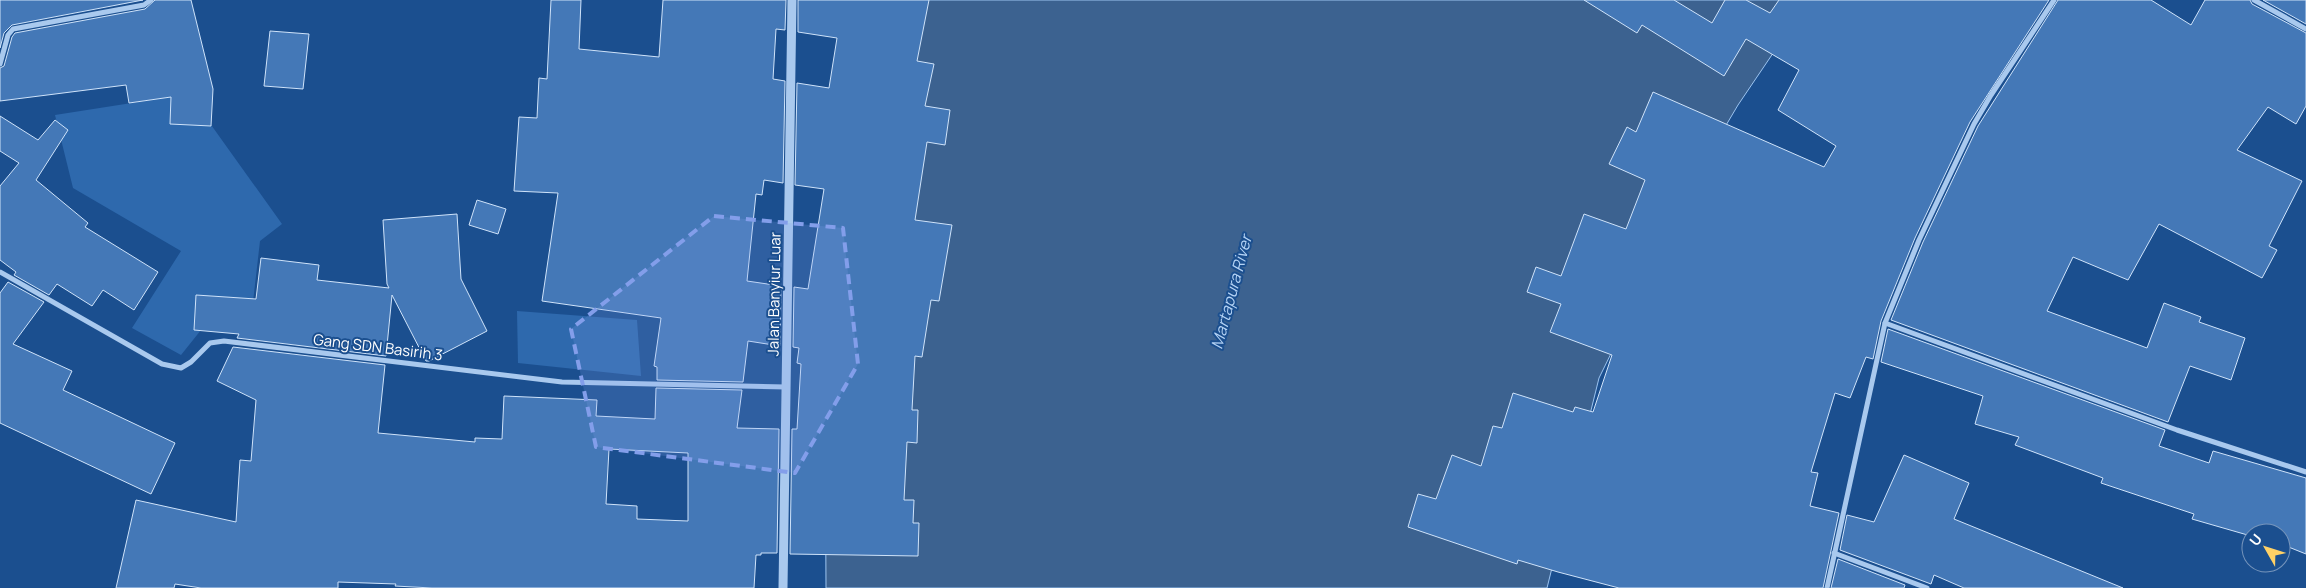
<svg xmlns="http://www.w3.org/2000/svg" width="2306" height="588" viewBox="0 0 2306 588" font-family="Manrope,sans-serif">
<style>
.green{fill:#2e69ad}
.water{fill:#3c6290;stroke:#9cc4f0}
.building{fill:#4478b7;stroke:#cfe3fa;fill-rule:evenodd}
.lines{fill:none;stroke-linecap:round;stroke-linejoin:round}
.minor{stroke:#a9c9ee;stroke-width:5}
.tertiary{stroke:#a9c9ee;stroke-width:9}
.marked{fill:#839eea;fill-opacity:0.2;stroke:#839eea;stroke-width:4;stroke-dasharray:10 6;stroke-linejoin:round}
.labels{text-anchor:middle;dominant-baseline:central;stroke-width:4;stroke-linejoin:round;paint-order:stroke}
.street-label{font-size:15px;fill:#fff;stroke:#1b4f8f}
.water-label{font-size:16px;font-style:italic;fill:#b5d3f5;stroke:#1b4f8f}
</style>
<rect width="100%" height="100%" fill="#1b4f8f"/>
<g class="green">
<polygon points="189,94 282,224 260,241 250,328 205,325 181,355 132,328 181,251 73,188 55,115"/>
<polygon points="517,311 637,320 641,376 518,363"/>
</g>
<polygon class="water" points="869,0 1809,0 1738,105 1709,154 1599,378 1547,588 826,588 825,396"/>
<g class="building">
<polygon points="0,0 143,0 12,25 4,33 0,48"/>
<polygon points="155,0 191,0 213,89 211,126 170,124 171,97 129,103 126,85 0,101 0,68 4,66 12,37 15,33 145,9"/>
<polygon points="551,0 581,0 579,49 659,57 663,0 786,0 785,30 776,29 773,79 785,81 783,183 764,180 762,195 756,194 747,281 781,286 780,346 748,341 743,382 657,380 657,367 654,366 661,318 542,301 558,193 514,191 519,117 537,118 539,78 547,79"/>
<polygon points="798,0 929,0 917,61 934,64 925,106 950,110 945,145 927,142 915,220 952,225 939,301 931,300 922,357 915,356 912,410 918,410 917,443 907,442 904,500 914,500 913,523 919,523 918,556 790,554 792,429 797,429 801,364 797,363 799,348 793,347 794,287 808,289 824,189 795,185 797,83 829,88 837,38 798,32"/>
<polygon points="1584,0 1674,0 1712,23 1725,0 1746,0 1770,13 1779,0 2049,0 1970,122 1915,238 1881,321 1873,359 1866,357 1850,398 1835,393 1811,472 1818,473 1810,506 1839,513 1823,588 1619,588 1558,572 1518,560 1517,564 1408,527 1418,494 1436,499 1452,455 1481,466 1493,426 1502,428 1513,393 1573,412 1575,407 1593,412 1612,355 1550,332 1561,304 1527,292 1536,267 1561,276 1584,214 1626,229 1645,180 1609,164 1627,127 1636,132 1653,92 1824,167 1836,146 1778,110 1799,70 1746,39 1724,76 1642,25 1637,33"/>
<polygon points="2058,0 2151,0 2191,25 2205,0 2250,0 2252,4 2306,33 2306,106 2296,124 2268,107 2237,150 2302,181 2269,246 2277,250 2262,278 2159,224 2128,280 2073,257 2047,311 2147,348 2164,303 2201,317 2199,322 2245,338 2231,380 2190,366 2168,422 1891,320 1923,242 1978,126"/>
<polygon points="2263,0 2306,0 2306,24"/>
<polygon points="270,31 309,34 303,89 264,86"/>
<polygon points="0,116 38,140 55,120 68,130 36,180 88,223 85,227 158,272 134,310 103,290 92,306 57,284 49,295 14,275 16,272 0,260 0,186 19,163 0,151"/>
<polygon points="477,200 506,209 498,234 469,225"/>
<polygon points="457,214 461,279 487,331 429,361 426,361 392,295 386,356 237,338 239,334 194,330 196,295 256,299 261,258 319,265 317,280 389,288 387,284 383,220"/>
<polygon points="8,282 44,302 13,344 72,371 63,390 175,443 151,494 0,423 0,293"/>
<polygon points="1888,329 2165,430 2159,446 2209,463 2213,451 2306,478 2306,554 2281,544 2281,533 2251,532 2251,536 2192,519 2194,514 2101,483 2103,478 2015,445 2019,437 1975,424 1983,396 1881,362"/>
<path d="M233,347l152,18 -7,68 97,9v-4l27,1 2,-43 93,4 -1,16 59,3 1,-31 86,2 -5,38 42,1 -2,124h-16v2h-5l-2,33h-322l-37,-2 1,-2 -58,-2v6h-137l-26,-4 -1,4h-58l20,-88 100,22 4,-62 11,1 5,-61 -39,-19zM609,449l79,4v68l-51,-2v-13l-31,-2z"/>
<polygon points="1904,455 1969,483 1954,519 2123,588 1964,588 1934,575 1931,584 1840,550 1847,515 1874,522"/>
<polygon points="1838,559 1905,585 1904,588 1831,588"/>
</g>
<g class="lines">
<g class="minor">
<polyline points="2254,0 2306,29"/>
<polyline points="0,64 8,35 13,29 144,5 151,0"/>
<polyline points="0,272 162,364 181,368 191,362 210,343 224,341 562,382 786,387"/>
<polyline points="1885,323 2177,430 2306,472"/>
<polyline points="1834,553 1927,588"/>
<polyline points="1827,588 1885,323 1919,240 1974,124 1991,95 2054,0"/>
</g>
<polyline class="tertiary" points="783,588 792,0"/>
</g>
<path class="marked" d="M714,216l129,12 15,136 -63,109 -199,-26 -25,-118z"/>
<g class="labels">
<g class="street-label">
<text transform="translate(774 294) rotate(-89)">Jalan Banyiur Luar</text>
<text transform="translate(378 347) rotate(7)">Gang SDN Basirih 3</text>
</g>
<g class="water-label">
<text transform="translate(1231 292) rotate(-75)">Martapura River</text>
</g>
</g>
<g transform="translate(2266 548) rotate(309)"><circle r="24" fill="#1b4f8f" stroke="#7695bc"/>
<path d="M0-4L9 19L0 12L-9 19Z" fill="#ffd166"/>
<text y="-8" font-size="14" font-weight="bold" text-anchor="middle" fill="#ffffff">U</text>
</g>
</svg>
